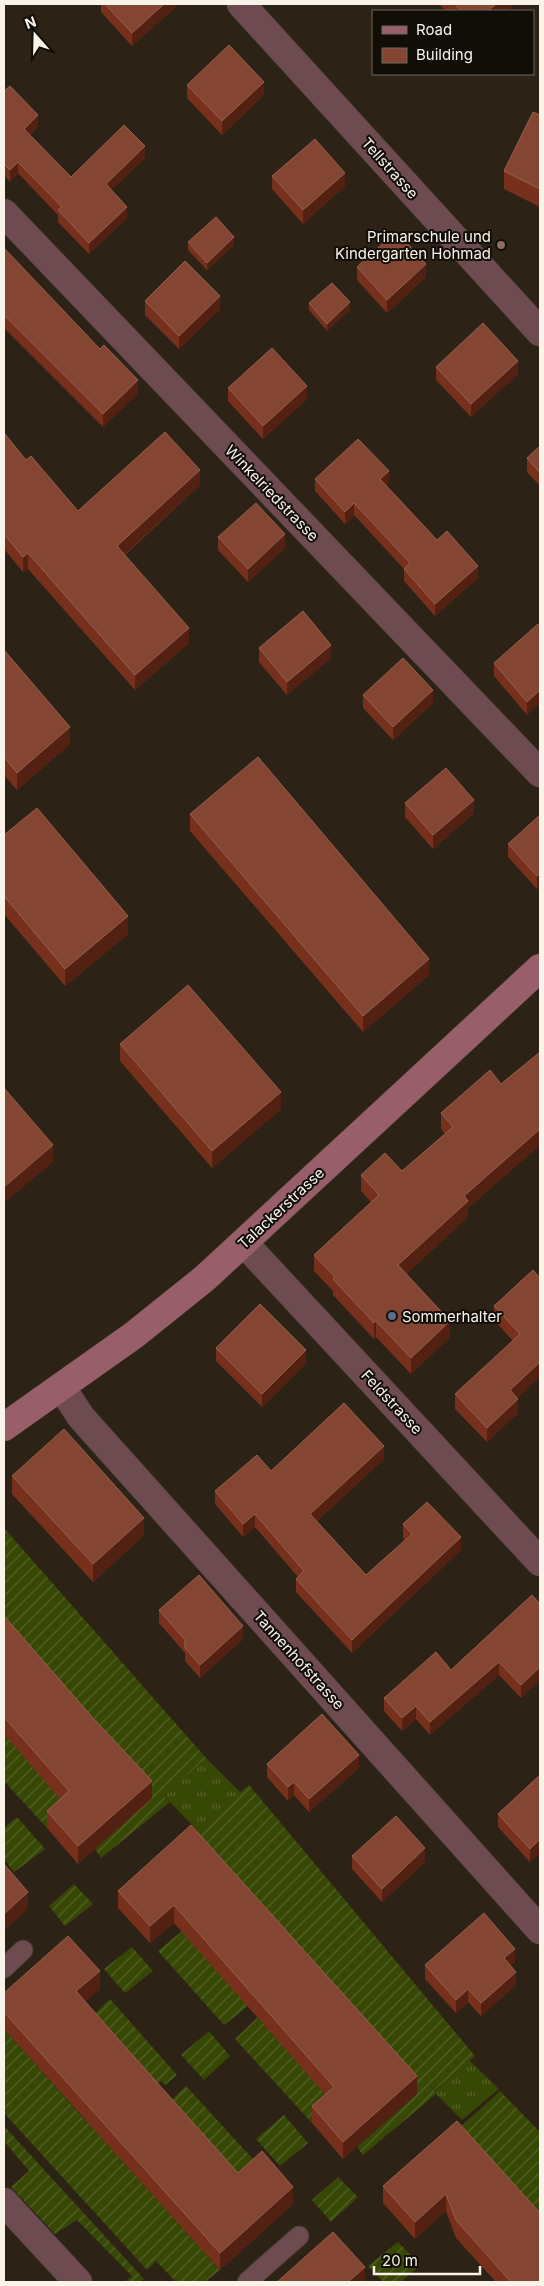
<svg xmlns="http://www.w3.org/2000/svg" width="544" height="2286" viewBox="0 0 544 2286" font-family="Inter,sans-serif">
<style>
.grass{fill:url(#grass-tufts)}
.garden{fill:url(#garden-furrows)}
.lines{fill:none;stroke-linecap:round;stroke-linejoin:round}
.lane-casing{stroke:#493f34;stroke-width:21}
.street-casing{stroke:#493f34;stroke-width:29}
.secondary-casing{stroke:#493f34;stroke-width:29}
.lane{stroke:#6e4a51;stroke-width:19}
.street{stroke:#6e4a51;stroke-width:28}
.secondary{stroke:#985e6a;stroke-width:28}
.wall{fill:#77301c}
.shaded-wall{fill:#532111}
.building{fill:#854533;stroke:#97604f}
.education-dot{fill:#8d6e63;stroke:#110d07;stroke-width:2}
.service-dot{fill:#5c6f8a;stroke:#110d07;stroke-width:2}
.labels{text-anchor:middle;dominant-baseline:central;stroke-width:4;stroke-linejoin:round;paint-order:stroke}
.street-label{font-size:15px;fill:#faf3ea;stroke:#110d07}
.poi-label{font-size:15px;fill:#faf3ea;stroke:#110d07;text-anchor:end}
</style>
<defs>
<pattern id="grass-tufts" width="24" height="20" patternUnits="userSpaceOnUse" patternTransform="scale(1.25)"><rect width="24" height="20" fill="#374805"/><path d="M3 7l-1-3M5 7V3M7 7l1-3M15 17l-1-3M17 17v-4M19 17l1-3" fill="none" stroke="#55632a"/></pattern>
<pattern id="garden-furrows" width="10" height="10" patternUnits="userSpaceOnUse" patternTransform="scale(1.25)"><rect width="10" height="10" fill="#374805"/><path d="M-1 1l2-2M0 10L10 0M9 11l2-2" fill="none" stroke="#55632a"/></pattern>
</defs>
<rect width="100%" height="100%" fill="#2c2216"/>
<g class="grass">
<polygon points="206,1758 241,1793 197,1830 164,1796"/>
<polygon points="469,2060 499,2089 462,2120 434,2092"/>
</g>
<g class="garden">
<polygon points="4,1528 206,1758 164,1796 170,1802 101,1858 95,1849 152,1798 4,1633"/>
<polygon points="4,1732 70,1807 47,1828 4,1781"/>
<polygon points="249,1785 475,2056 434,2091 436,2094 363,2155 357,2147 417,2094 191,1843 197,1830"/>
<polygon points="17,1817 45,1849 14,1872 4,1859 4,1828"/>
<polygon points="74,1884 93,1904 65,1926 49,1906"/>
<polygon points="182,1931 248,2006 224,2025 158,1951"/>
<polygon points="132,1947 153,1971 125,1993 104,1969"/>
<polygon points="110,1999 177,2075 165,2085 161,2081 149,2091 87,2021"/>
<polygon points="258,2017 335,2103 312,2123 235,2039"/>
<polygon points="4,2029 85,2120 105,2134 102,2138 220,2270 205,2282 176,2282 156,2261 147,2270 4,2113"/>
<polygon points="209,2031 230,2056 204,2080 181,2055"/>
<polygon points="186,2086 262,2169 238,2190 164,2107"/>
<polygon points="500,2091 540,2132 540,2231 454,2133"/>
<polygon points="284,2115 308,2143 280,2166 256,2139"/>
<polygon points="4,2126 144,2279 140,2282 125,2282 132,2276 77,2220 55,2234 11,2187 29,2171 4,2141"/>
<polygon points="338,2177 358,2197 331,2222 312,2200"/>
<polygon points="398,2242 420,2265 401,2282 383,2282 368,2266"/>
</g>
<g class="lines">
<defs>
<g id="lane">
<polyline points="4,1968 23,1950"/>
<polyline points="247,2282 299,2236"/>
</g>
<g id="street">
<polyline points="241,4 540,332"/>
<polyline points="4,213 540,773"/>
<polyline points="244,1243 540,1562"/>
<polyline points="62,1388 81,1417 540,1930"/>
<polyline points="4,2202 78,2282"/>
</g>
<polyline id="secondary" points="4,1427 134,1335 205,1278 540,968"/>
</defs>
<use href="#lane" class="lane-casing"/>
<use href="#street" class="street-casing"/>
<use href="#secondary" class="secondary-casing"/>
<use href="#lane" class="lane"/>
<use href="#street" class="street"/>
<use href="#secondary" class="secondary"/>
</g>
<g class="wall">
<polygon points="101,4 179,4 132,46 101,12"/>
<polygon points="439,4 515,4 507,11 446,11"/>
<polygon points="187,85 264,95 222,135 187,98"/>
<polygon points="4,91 38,126 30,135 71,177 145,158 111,190 127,218 89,254 58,222 58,215 18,173 10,182 4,175"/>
<polygon points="540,115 540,207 504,189 504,171"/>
<polygon points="272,176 345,186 303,224 272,189"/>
<polygon points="188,242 234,245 207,270 188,250"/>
<polygon points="4,248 138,393 103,427 4,328"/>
<polygon points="357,267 426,277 387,313 357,280"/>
<polygon points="145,301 220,309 179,349 145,315"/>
<polygon points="309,303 350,310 327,331 309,310"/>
<polygon points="436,367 518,374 471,417 436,380"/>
<polygon points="228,388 307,399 263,439 228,401"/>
<polygon points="4,433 26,460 78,511 200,485 125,555 189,643 135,690 28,569 23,572 4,549"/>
<polygon points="540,446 540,486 527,472 527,458"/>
<polygon points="315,479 389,483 386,485 437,540 478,578 435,616 404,581 404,569 354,515 345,524 315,491"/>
<polygon points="218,537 285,548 248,582 218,550"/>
<polygon points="540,627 540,703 527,715 494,676 494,663"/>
<polygon points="259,648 331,658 287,695 259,662"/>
<polygon points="4,650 70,744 17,790 4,775"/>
<polygon points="363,695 433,703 393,740 363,708"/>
<polygon points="405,803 474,813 433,849 405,817"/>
<polygon points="190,814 429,975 363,1032 190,831"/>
<polygon points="540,815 540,886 537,889 508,857 508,844"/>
<polygon points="4,835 128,934 65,986 4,914"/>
<polygon points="120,1044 281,1109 212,1168 120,1061"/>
<polygon points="540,1052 540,1145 468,1208 468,1217 406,1274 450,1337 411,1374 376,1337 374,1339 333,1295 333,1291 314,1271 314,1255 371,1202 361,1191 361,1175 402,1171 445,1134 441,1129 441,1113 501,1084"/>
<polygon points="533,1270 517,1398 518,1413 487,1442 455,1409 455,1394 513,1341 494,1320 494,1306"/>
<polygon points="216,1348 306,1363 262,1407 216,1361"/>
<polygon points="384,1459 317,1521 366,1575 405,1540 403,1538 403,1524 461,1550 352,1653 296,1592 296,1579 298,1577 255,1527 243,1537 215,1504 215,1491 271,1471"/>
<polygon points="12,1476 144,1535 93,1582 12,1494"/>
<polygon points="540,1604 540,1680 521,1698 499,1675 430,1735 416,1719 402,1731 384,1711 384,1698 451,1670"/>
<polygon points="159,1610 243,1639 200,1678 185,1661 185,1653 159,1623"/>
<polygon points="4,1616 152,1798 78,1864 47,1828 47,1811 60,1799 4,1734"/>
<polygon points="267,1764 359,1768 309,1812 294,1795 288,1801 267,1777"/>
<polygon points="540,1775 530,1862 498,1827 498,1814"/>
<polygon points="191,1825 417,2093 343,2159 312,2123 312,2106 325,2094 174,1923 150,1943 118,1908 118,1891"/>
<polygon points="352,1856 425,1862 382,1902 352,1869"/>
<polygon points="515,1962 510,1966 516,1985 481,2016 468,2002 456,2013 425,1979 425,1965"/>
<polygon points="100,1989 85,2001 238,2173 293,2204 220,2270 4,2029 4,1993"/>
<polygon points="457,2121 540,2282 496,2282 456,2238 446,2211 415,2239 383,2203 383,2186"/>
</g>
<g class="shaded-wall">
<polygon points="164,4 179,4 132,46 132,33"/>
<polygon points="496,4 515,4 507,11 488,11"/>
<polygon points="264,82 264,95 222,135 222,121"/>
<polygon points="38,115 38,126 24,140 24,129"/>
<polygon points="145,146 145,158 106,196 106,184"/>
<polygon points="18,162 18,173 10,182 10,170"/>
<polygon points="345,173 345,186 303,224 303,210"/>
<polygon points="127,207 127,218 89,254 89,243"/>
<polygon points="234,237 234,245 207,270 207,263"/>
<polygon points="426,264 426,277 387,313 387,300"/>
<polygon points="220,296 220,309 179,349 179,336"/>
<polygon points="350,302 350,310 327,331 327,324"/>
<polygon points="518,361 518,374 471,417 471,404"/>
<polygon points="138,380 138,393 103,427 103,414"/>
<polygon points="307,386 307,399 263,439 263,426"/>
<polygon points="200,470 200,485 117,561 117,546"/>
<polygon points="389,471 389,483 380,491 380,479"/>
<polygon points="354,503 354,515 345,524 345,512"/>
<polygon points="285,534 285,548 248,582 248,569"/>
<polygon points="28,553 28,569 23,572 23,557"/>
<polygon points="478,566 478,578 435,616 435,604"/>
<polygon points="189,628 189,643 135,690 135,675"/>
<polygon points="331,645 331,658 287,695 287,682"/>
<polygon points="433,690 433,703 393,740 393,727"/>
<polygon points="540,690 540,703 527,715 527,702"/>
<polygon points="70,727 70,744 17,790 17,773"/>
<polygon points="474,800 474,813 433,849 433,835"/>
<polygon points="540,873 540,886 537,889 537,876"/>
<polygon points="128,916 128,934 65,986 65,969"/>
<polygon points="429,959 429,975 363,1032 363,1016"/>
<polygon points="281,1092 281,1109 212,1168 212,1151"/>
<polygon points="540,1129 540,1145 468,1208 468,1217 398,1281 398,1265 464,1196"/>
<polygon points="53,1145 53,1162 4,1203 4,1187"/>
<polygon points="376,1321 376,1337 374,1339 374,1323"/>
<polygon points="450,1321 450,1337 411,1374 411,1358"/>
<polygon points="306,1350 306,1363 262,1407 262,1394"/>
<polygon points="540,1362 540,1377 510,1405 510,1390"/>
<polygon points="518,1399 518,1413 487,1442 487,1428"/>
<polygon points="384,1446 384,1459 310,1527 310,1514"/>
<polygon points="255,1514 255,1527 243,1537 243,1524"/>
<polygon points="144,1518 144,1535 93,1582 93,1564"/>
<polygon points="461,1537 461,1550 352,1653 352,1640"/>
<polygon points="243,1626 243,1639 200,1678 200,1665"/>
<polygon points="499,1662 499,1675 430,1735 430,1722"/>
<polygon points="540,1667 540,1680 521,1698 521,1685"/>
<polygon points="416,1706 416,1719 402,1731 402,1718"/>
<polygon points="359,1755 359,1768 309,1812 309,1799"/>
<polygon points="152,1781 152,1798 78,1864 78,1846"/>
<polygon points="294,1782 294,1795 288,1801 288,1787"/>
<polygon points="540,1839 540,1853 530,1862 530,1849"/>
<polygon points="425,1848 425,1862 382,1902 382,1889"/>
<polygon points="28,1892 28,1909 4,1931 4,1914"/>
<polygon points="174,1905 174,1923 150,1943 150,1926"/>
<polygon points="515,1949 515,1962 504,1972 504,1958"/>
<polygon points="100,1971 100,1989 76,2009 76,1991"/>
<polygon points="516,1972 516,1985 481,2016 481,2003"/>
<polygon points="468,1989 468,2002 456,2013 456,2000"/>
<polygon points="417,2076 417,2093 343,2159 343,2142"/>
<polygon points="293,2187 293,2204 220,2270 220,2253"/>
<polygon points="446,2194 446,2211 415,2239 415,2222"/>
<polygon points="365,2267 365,2282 348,2282"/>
</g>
<g class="building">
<polygon points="105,4 164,4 132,33"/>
<polygon points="455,4 496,4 488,11 461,11"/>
<polygon points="229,45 264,82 222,121 187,85"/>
<polygon points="10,86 38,115 24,129 71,177 124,125 145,146 106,184 127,207 89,243 58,210 62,207 18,162 10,170 4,164 4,91"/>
<polygon points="533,112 540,115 540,189 504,171"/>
<polygon points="315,139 345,173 303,210 272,176"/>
<polygon points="216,217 234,237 207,263 188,242"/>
<polygon points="396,231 426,264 387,300 357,267"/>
<polygon points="4,248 100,349 104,345 138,380 103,414 4,315"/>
<polygon points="185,261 220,296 179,336 145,301"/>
<polygon points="332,283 350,302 327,324 309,303"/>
<polygon points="483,323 518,361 471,404 436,367"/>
<polygon points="272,348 307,386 263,426 228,388"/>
<polygon points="165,432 200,470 117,546 189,628 135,675 28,553 23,557 4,534 4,433 26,460 31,456 78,511"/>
<polygon points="358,439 389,471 380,479 437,540 447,531 478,566 435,604 404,569 410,563 354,503 345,512 315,479"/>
<polygon points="540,446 540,473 527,458"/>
<polygon points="256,503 285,534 248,569 218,537"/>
<polygon points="303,611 331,645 287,682 259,648"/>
<polygon points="538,624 540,627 540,690 527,702 494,663"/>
<polygon points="4,650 70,727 17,773 4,757"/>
<polygon points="403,658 433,690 393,727 363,695"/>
<polygon points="258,757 429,959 363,1016 190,814"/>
<polygon points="446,768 474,800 433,835 405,803"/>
<polygon points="37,808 128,916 65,969 4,896 4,835"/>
<polygon points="540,815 540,873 537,876 508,844"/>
<polygon points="188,985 281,1092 212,1151 120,1044"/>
<polygon points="540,1052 540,1129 464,1196 468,1201 398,1265 450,1321 411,1358 376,1321 374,1323 333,1279 335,1277 314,1255 379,1195 361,1175 385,1153 402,1171 453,1127 441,1113 490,1070 501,1084"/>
<polygon points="4,1088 53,1145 4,1187"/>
<polygon points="533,1270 540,1278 540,1362 510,1390 518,1399 487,1428 455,1394 520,1334 494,1306"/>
<polygon points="260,1304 306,1350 262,1394 216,1348"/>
<polygon points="344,1403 384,1446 310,1514 366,1575 412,1534 403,1524 427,1502 461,1537 352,1640 296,1579 304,1571 255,1514 243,1524 215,1491 257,1455 271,1471"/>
<polygon points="64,1429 144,1518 93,1564 12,1476"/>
<polygon points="199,1575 243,1626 200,1665 185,1648 185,1640 159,1610"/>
<polygon points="532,1595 540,1604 540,1667 521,1685 499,1662 430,1722 416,1706 402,1718 384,1698 436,1652 451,1670"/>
<polygon points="4,1616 92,1717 152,1781 78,1846 47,1811 69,1791 4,1717"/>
<polygon points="322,1714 359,1755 309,1799 294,1782 288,1787 267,1764"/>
<polygon points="540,1775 540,1839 530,1849 498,1814"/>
<polygon points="396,1816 425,1848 382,1889 352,1856"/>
<polygon points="191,1825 417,2076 343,2142 312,2106 334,2087 174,1905 150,1926 118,1891"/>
<polygon points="4,1864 28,1892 4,1914"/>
<polygon points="484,1913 515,1949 504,1958 516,1972 481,2003 468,1989 456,2000 425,1965"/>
<polygon points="68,1936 100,1971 76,1991 119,2040 238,2173 262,2151 293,2187 220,2253 4,2012 4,1993"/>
<polygon points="457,2121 540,2213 540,2282 511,2282 456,2220 446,2194 415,2222 383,2186"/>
<polygon points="333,2232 365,2267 348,2282 277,2282"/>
</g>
<circle class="education-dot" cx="501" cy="245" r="5"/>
<circle class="service-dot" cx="392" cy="1316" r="5"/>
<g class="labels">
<g class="street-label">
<text transform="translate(390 168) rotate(48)">Tellstrasse</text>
<text transform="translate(272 493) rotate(46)">Winkelriedstrasse</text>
<text transform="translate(281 1208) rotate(-43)">Talackerstrasse</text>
<text transform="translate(392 1402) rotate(47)">Feldstrasse</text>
<text transform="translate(299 1660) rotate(48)">Tannenhofstrasse</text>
</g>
<g class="poi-label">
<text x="491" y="236">Primarschule und<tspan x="491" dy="17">Kindergarten Hohmad</tspan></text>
<text x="402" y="1316" text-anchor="start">Sommerhalter</text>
</g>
</g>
<rect width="544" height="2286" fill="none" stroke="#faf3ea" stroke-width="10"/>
<rect x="372" y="10" width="162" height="65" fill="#110d07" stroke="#6e6962"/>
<rect x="382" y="26" width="25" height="8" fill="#985e6a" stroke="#6e6962"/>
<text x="416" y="35" font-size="15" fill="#faf3ea">Road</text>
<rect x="382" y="48" width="25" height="15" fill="#854533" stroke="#6e6962"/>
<text x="416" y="60" font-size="15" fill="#faf3ea">Building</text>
<g transform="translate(35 35) rotate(340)" stroke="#110d07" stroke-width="4" paint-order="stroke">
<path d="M0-4L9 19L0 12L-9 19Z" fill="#faf3ea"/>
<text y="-8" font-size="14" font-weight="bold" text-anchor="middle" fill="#faf3ea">N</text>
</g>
<path d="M374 2266v8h106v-8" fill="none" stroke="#faf3ea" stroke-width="2.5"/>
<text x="382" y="2266" font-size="15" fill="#faf3ea" stroke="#110d07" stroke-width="4" paint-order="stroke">20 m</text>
</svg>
